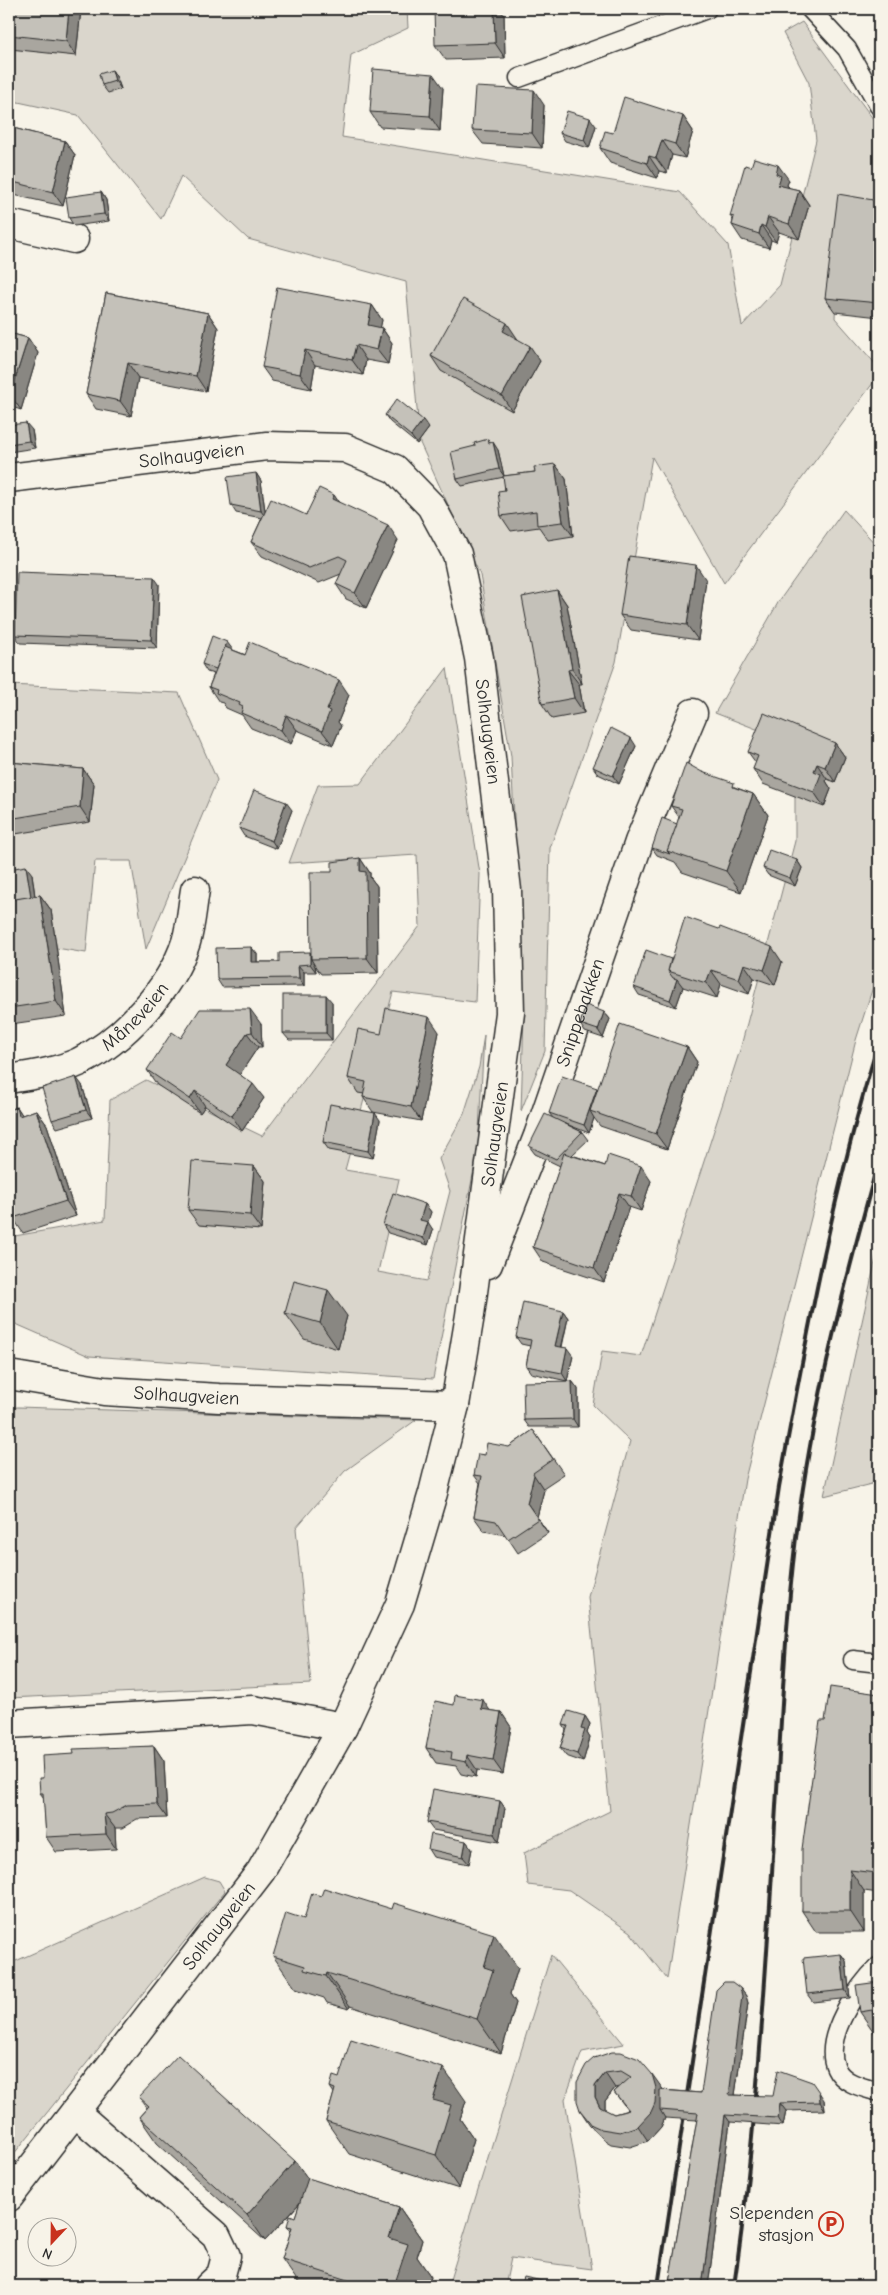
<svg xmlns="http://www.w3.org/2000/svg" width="888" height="2295" viewBox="0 0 888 2295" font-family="'Comic Neue',sans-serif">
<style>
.green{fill:#dad6cc;stroke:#82807c}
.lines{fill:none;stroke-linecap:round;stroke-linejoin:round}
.service-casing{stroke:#2b2b2b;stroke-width:21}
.minor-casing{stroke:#2b2b2b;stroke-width:31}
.service{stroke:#f7f3e8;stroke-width:18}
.minor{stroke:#f7f3e8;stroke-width:28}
.rail{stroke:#2b2b2b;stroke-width:4}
.wall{fill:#a9a69f;stroke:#2b2b2b;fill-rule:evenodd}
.shaded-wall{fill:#898782;stroke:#2b2b2b}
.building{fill:#c4c1b9;stroke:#2b2b2b;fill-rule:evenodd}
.labels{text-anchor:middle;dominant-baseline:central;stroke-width:4;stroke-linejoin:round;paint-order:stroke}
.street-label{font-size:19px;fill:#2b2b2b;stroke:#f7f3e8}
.poi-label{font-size:19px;fill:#2b2b2b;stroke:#f7f3e8;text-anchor:end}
</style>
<rect width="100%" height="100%" fill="#f7f3e8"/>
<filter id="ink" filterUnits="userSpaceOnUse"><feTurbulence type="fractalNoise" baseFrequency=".02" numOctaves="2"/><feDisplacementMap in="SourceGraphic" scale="10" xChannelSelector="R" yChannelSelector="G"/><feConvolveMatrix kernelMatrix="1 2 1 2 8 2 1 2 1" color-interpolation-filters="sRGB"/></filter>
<g filter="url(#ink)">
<g class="green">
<polygon points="9,9 407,9 408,28 351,55 342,137 680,192 728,245 742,326 780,285 816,140 809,83 783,33 802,22 879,127 879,222 839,222 835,318 879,368 879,375 724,583 652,457 616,662 550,848 545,1051 521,1111 524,1015 511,756 480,575 420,443 406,282 248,239 181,176 161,219 78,115 9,100"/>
<polygon points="844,510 879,548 879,968 856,1040 745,1479 667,1979 630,1932 569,1890 528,1885 524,1853 610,1811 588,1597 630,1441 593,1405 602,1351 641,1356 740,1050 795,841 795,744 715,713 779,601"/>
<polygon points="447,668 480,874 475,1002 393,992 345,1170 399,1179 378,1272 427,1281 450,1191 439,1159 464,1114 479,1067 484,1035 478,1149 433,1379 89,1356 9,1321 9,1237 105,1220 110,1100 146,1080 262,1136 420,926 417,855 289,863 318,785 360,784"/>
<polygon points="9,685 179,693 217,780 146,949 131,861 95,861 86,953 9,940"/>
<polygon points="879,1244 879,1482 824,1496"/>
<polygon points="18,1407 416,1420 345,1471 296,1528 311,1684 9,1698 9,1408"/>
<polygon points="205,1877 219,1881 225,1891 9,2160 9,1964"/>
<polygon points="551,1955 624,2044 582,2052 565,2099 592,2269 511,2258 505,2286 448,2286"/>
</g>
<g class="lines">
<defs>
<g id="service">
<polyline points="810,9 847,49 879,106"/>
<polyline points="519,78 707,9"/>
<polyline points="853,1660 879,1663"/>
<path d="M879,1966c-21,20 -57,72 -43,102 7,16 29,20 43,24"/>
</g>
<g id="minor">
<polyline points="9,224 74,239"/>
<path id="s1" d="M9,478l258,-32 78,2 50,21 36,37 26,48 22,104 28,232 3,123 -40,302 -15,90 -22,88 -33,111 -57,123 -82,144 -252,326"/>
<path id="s2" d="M9,1079c23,-4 48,-7 70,-17 43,-21 92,-73 107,-120 5,-16 6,-35 9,-52"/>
<path id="s3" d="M488,1264l50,-128 101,-294 54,-129"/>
<path id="s4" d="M9,1375l95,16 115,7 236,7"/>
<polyline points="9,1724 253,1710 343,1727"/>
<polyline points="75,2112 216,2235 226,2256 221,2275 209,2286"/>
</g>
</defs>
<use href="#service" class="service-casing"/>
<use href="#minor" class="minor-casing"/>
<use href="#service" class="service"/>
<use href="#minor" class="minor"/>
<g class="rail">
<path d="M658,2286l121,-799c27,-149 55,-301 100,-446"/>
<path d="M734,2286c24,-164 33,-330 43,-496 6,-101 10,-202 26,-302 17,-111 46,-221 76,-329"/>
</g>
</g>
<g class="wall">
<polygon points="9,9 81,9 76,56 10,49 9,47"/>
<polygon points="504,15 505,58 446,60 435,45"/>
<polygon points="112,70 117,78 121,89 108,93 102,85"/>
<polygon points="443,88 440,131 380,127 370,112"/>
<polygon points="544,105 542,148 483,144 472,130"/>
<polygon points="683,116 693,131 685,158 672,155 667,173 659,171 657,178 610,163 600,148 613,133"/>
<polygon points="596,126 589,148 565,141 560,133"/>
<polygon points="9,127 65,141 75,155 63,206 9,194"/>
<polygon points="789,180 787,185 790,188 799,190 809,205 799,239 779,232 776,242 771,240 769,248 742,240 732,225 733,220 730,216"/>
<polygon points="101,192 106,200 109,221 74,226 69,218"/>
<polygon points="879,201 879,317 835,312 825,298"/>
<polygon points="106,293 208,313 218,328 206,391 138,378 131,416 96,409 86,394"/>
<polygon points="372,305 382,320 380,328 382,328 392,343 388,364 366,360 363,375 315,365 311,389 272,381 262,367"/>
<polygon points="9,333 28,338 38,353 21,410 9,406"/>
<polygon points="517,338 540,361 512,411 441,371 431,356"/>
<polygon points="385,415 429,428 417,444 390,422"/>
<polygon points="9,425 32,430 35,448 9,452"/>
<polygon points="488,439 490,443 498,450 504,476 535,472 555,464 566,479 573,536 548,540 539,527 511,531 501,516 505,490 504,477 462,486 457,479 475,446"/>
<polygon points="256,473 261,481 265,511 306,515 334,495 339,503 398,540 366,608 346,599 336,584 341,574 319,583 262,556 251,542 262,518 236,513 231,505"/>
<polygon points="706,580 698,640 631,630 620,615"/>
<polygon points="159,584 157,648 20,643 15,635"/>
<polygon points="557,590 567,605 582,684 579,684 584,713 552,719 542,704"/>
<polygon points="233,650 349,695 338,722 341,726 333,745 297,730 291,744 251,728 242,715 226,708 223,703 219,702 209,687 214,674 207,672 202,664"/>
<polygon points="835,743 845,757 835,782 827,779 826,781 831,789 824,807 763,784 753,769 756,763 748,752"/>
<polygon points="636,746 619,784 598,774 593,767"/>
<polygon points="9,762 83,769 94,784 90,822 9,835"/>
<polygon points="702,772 737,788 753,794 768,815 741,892 682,872 675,862 657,855 652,848 677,824 679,817 671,806"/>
<polygon points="292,810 277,849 244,836 239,828"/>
<polygon points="360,858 370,873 370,877 377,886 378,973 321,974 315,966 316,972 304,972 304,986 222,987 217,979 251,947 257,954 257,962 279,962 311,953 332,872"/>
<polygon points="797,860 802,868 795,886 768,875 763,868"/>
<polygon points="32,874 35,896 40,895 51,910 66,1016 11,1024 9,1021 9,900 11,900"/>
<polygon points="671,959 782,962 775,985 754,978 749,994 721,984 717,998 683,987 676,1007 639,995 634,987"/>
<polygon points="332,1002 332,1040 289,1040 283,1033"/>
<polygon points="604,1012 610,1019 603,1038 585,1032 580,1024"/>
<polygon points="261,1024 262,1047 258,1047 240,1074 264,1098 242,1131 205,1106 200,1113 157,1085 147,1070 181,1038"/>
<polygon points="439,1032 421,1121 373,1112 363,1097 364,1094 358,1093 348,1078 381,1034"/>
<polygon points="687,1047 697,1062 667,1149 600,1126 594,1118 589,1133 566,1124 582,1132 588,1140 572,1155 651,1181 641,1211 629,1207 604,1282 543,1262 533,1247 560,1166 535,1154 529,1146 553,1118 549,1113 597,1088 597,1089"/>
<polygon points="82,1085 92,1118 57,1128 52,1120"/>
<polygon points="17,1107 22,1115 36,1110 47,1125 76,1216 23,1233 13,1218"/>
<polygon points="380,1120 373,1158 329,1150 323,1142"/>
<polygon points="254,1166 265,1181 261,1230 199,1225 188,1210"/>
<polygon points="425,1204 431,1212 427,1222 433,1230 428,1245 388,1233 383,1225"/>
<polygon points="563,1311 568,1318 562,1347 573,1356 567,1381 531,1373 526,1366 530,1346 521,1344 516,1337"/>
<polygon points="285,1313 347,1316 338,1349 304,1339"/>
<polygon points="572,1381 578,1389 578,1427 529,1427 524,1420"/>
<polygon points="533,1430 564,1474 543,1488 544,1490 537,1517 548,1533 518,1553 506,1535 484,1531 474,1517 480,1483 474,1475 509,1447"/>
<polygon points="879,1694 879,1893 864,1891 864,1932 816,1932 802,1911 825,1721"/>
<polygon points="454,1705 501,1712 511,1727 503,1774 477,1770 476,1777 461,1774 456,1766 436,1763 426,1748"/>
<polygon points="585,1716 590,1724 587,1733 590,1738 583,1762 566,1756 560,1748 566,1730 563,1725"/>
<polygon points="154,1746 164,1761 167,1818 137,1819 122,1828 115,1828 116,1849 56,1852 46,1837 44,1798 40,1793 43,1778 74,1754"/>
<polygon points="500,1801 505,1808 499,1842 433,1830 427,1822"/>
<polygon points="466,1841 472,1849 469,1864 433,1857 428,1849"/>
<polygon points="304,1919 518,1968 510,1994 516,2003 501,2053 350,2006 349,2009 327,2003 324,1998 296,1989 273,1956"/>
<polygon points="841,1954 846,1961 850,1998 813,2002 807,1994"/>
<polygon points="879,1982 879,2038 878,2038 860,2012"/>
<path d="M740,1988l6,8 2,7 -13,92 89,5 1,10 -39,1 -3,15 -53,-4 -22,164h-36l-3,-3 28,-163 -32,-2 -4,9 -13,14 -18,6 -19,-3 -8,-5 -13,-14 -10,-15 14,-52 68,30 1,2 38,3zM619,2087l-5,5 14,18 -14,4 -9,-4v-9l10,-13z"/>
<polygon points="339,2078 466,2101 460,2119 474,2139 459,2189 349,2154 326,2121 334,2093 330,2087"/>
<polygon points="139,2097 295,2161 307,2178 399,2207 422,2240 417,2257 431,2277 428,2286 301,2286 282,2259 291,2231 287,2226 295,2217 300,2203 265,2241 157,2143 139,2117 147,2108"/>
</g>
<g class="shaded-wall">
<polygon points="69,9 81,9 76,56 66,41"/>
<polygon points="494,9 500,9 504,15 505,58 495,43"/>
<polygon points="112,70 117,78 121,89 115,81"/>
<polygon points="433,74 443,88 440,131 430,116"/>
<polygon points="534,90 544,105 542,148 532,133"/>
<polygon points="683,116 693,131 685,158 675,144"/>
<polygon points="590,118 596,126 589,148 584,140"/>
<polygon points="662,140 672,155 667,173 656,158"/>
<polygon points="65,141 75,155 63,206 53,192"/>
<polygon points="649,156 659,171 657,178 647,163"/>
<polygon points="778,165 789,180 787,185 791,191 778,185 776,174"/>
<polygon points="799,190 809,205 799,239 789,224"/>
<polygon points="101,192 106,200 109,221 104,214"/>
<polygon points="768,217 779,232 776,242 765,227"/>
<polygon points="761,225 771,240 769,248 759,234"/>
<polygon points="372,305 382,320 378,340 368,325"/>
<polygon points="208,313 218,328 206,391 196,376"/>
<polygon points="507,323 517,338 513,345 503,331"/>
<polygon points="382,328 392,343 388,364 377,350"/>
<polygon points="28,338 38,353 21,410 10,395"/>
<polygon points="356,345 366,360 363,375 352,360"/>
<polygon points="530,346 540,361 512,411 502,396"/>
<polygon points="305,350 315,365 311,389 300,374"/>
<polygon points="128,363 138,378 131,416 120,401"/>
<polygon points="423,420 429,428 417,444 411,436"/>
<polygon points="26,423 32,430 35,448 29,441"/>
<polygon points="493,442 498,450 504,476 499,469"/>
<polygon points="555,464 566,479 573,536 563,522"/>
<polygon points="256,473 261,481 266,518 261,511"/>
<polygon points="334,495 344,510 332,499"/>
<polygon points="388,525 398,540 366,608 355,593"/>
<polygon points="696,565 706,580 698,640 687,625"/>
<polygon points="154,577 159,584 157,648 151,640"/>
<polygon points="557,590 567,605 582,684 572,669"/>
<polygon points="227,642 233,650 218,670"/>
<polygon points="568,670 579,684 584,713 574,698"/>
<polygon points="339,680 349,695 338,722 341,726 333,745 322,731 327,710"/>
<polygon points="286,715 297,730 291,744 281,730"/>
<polygon points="631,738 636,746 619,784 613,776"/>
<polygon points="835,743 845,757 835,782 825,767"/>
<polygon points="817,764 827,779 826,781 831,789 824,807 814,792 814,771"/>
<polygon points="83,769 94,784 90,822 80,807"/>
<polygon points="753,794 768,815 741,892 726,871"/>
<polygon points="286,802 292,810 277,849 272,841"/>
<polygon points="360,858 370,873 370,877 377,886 378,973 367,958 360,871"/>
<polygon points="797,860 802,868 795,886 790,878"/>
<polygon points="26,866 32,874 37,912 32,905"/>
<polygon points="40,895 51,910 66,1016 56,1001"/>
<polygon points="251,947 257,954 257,970 251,962"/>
<polygon points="772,947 782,962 775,985 764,970"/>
<polygon points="310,952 311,959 315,966 316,972 310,964"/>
<polygon points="744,964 754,978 749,994 739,979"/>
<polygon points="298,965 304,972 304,986 299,978"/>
<polygon points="711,970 721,984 717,998 706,983"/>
<polygon points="677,979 683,987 676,1007 670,1000"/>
<polygon points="326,995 332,1002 332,1040 326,1033"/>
<polygon points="250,1009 261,1024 262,1047 252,1032"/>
<polygon points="604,1012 610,1019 603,1038 598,1030"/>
<polygon points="429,1017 439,1032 421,1121 411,1107"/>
<polygon points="247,1033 258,1047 236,1080 226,1065"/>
<polygon points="687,1047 697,1062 667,1149 656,1134"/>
<polygon points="76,1077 82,1085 92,1118 86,1110"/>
<polygon points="253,1084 264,1098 242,1131 232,1116"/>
<polygon points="597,1088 602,1095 590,1111 594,1118 589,1133 584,1125"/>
<polygon points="195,1091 205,1106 200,1113 190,1099"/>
<polygon points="17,1107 27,1122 19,1116"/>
<polygon points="36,1110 47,1125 76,1216 66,1201"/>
<polygon points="375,1113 380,1120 373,1158 368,1151"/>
<polygon points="254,1166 265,1181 261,1230 250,1215"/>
<polygon points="641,1166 651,1181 641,1211 631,1196"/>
<polygon points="619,1193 629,1207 604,1282 594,1268"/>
<polygon points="425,1204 431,1212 426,1228 420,1220"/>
<polygon points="428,1222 433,1230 428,1245 423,1238"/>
<polygon points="328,1290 347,1316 338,1349 320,1323"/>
<polygon points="563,1311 568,1318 560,1353 555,1346"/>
<polygon points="567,1348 573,1356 567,1381 562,1373"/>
<polygon points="572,1381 578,1389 578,1427 573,1419"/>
<polygon points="534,1475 544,1490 537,1517 548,1533 527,1503"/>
<polygon points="483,1700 493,1715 481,1709"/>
<polygon points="501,1712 511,1727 503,1774 493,1760"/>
<polygon points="585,1716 590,1724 587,1733 590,1738 583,1762 577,1754 581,1729"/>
<polygon points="154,1746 164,1761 167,1818 157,1804"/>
<polygon points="467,1755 477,1770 476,1777 466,1762"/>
<polygon points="500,1801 505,1808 499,1842 494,1834"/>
<polygon points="104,1814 115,1828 116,1849 106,1834"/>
<polygon points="466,1841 472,1849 469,1864 463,1857"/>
<polygon points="879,1850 879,1878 876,1873"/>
<polygon points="850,1870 864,1891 864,1932 850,1911"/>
<polygon points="494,1934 518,1968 510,1994 516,2003 501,2053 477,2019 484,1967"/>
<polygon points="841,1954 846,1961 850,1998 845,1990"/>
<polygon points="327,1973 350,2006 349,2009 326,1976"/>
<polygon points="740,1988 746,1996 748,2003 734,2102 729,2095"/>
<polygon points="443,2068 466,2101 460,2119 474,2139 459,2189 436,2155 433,2100"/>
<polygon points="605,2073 615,2088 605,2101 605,2112 600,2107 595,2097 595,2086"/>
<polygon points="652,2074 662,2088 666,2103 660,2110 665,2118 661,2127 648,2141 638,2126"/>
<polygon points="819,2092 824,2100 825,2110 820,2102"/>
<polygon points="780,2103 786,2111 783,2126 778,2118"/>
<polygon points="725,2115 730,2122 708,2286 702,2286"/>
<polygon points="295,2161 314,2187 265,2241 247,2215"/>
<polygon points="399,2207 422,2240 417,2257 431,2277 428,2286 394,2286 389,2238"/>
</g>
<g class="building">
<polygon points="9,9 69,9 66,41 9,35"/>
<polygon points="434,9 494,9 495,43 435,45"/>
<polygon points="874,9 879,9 879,25 876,25"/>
<polygon points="373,69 433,74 430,116 370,112"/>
<polygon points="112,70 115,81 102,85 99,74"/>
<polygon points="475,87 534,90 532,133 472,130"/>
<polygon points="624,97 683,116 675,144 662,140 656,158 649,156 647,163 600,148 605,131 613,133"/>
<polygon points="567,111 590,118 584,140 560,133"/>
<polygon points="9,127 65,141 53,192 9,181"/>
<polygon points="754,158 778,165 776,174 781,176 778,185 799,190 789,224 768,217 765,227 761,225 759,234 732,225 734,217 730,216 745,165 751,167"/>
<polygon points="101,192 104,214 69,218 66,197"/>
<polygon points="838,194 879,201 879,303 825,298"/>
<polygon points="277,287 372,305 368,325 382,328 377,350 356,345 352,360 305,350 300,374 262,367"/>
<polygon points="106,293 208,313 196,376 128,363 120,401 86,394"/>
<polygon points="463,299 507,323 503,331 530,346 502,396 431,356"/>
<polygon points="9,333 28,338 10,395 9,395"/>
<polygon points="397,399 423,420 411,436 385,415"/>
<polygon points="26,423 29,441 9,444 9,425"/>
<polygon points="488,439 489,443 493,442 499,469 457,479 451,452 475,446 474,443"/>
<polygon points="555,464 563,522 537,525 536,511 501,516 498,491 505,490 503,476 535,472 534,467"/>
<polygon points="256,473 261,511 231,505 227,477"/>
<polygon points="319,488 334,495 332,499 388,525 355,593 336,584 347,560 339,556 309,568 251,542 271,499 306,515"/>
<polygon points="629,556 696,565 687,625 620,615"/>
<polygon points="17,572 154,577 151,640 15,635"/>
<polygon points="557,590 572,669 568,670 574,698 542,704 522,597"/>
<polygon points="212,636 227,642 216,669 202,664"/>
<polygon points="250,642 339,680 327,710 330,711 322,731 286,715 281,730 241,713 243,707 239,705 240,703 216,693 217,690 209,687 225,647 245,655"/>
<polygon points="764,713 835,743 825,767 817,764 814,771 821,774 814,792 753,769 758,756 748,752"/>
<polygon points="611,728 631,738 613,776 593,767"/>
<polygon points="9,762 83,769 80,807 9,819"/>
<polygon points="686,763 702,772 734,783 733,787 753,794 726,871 667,851 682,809 671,806"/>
<polygon points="254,790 286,802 272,841 239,828"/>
<polygon points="662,818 677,824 667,851 670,854 652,848"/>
<polygon points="769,850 797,860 790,878 763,868"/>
<polygon points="360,858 360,871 366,872 367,958 311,959 310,872 332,872 332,862"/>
<polygon points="26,866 31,897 11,900 9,888 9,869"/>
<polygon points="40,895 56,1001 9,1008 9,900"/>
<polygon points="685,917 719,929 720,927 772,947 764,970 744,964 739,979 711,970 706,983 668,971"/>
<polygon points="251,947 251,962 279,962 279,953 310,952 310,964 298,965 299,978 217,979 216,948"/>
<polygon points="646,950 671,959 668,971 673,978 677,979 670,1000 634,987"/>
<rect x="283" y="995" width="43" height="38"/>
<polygon points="586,1005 604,1012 598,1030 580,1024"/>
<polygon points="386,1008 429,1017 411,1107 363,1097 366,1082 348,1078 358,1029 381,1034"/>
<polygon points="200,1009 250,1009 252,1032 247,1033 226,1065 253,1084 232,1116 195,1091 190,1099 147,1070 172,1032 181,1038"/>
<polygon points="620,1024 687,1047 656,1134 590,1111"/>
<polygon points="562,1076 597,1088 584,1125 549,1113"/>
<polygon points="76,1077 86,1110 52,1120 42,1088"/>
<polygon points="330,1104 375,1113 368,1151 323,1142"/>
<polygon points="17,1107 19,1116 36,1110 66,1201 13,1218 9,1205 9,1110"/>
<polygon points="545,1114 582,1132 556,1159 529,1146"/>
<polygon points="564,1153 605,1166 608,1155 641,1166 631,1196 619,1193 594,1268 533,1247"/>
<polygon points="192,1161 254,1166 250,1215 188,1210"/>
<polygon points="393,1193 425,1204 420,1220 428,1222 423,1238 383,1225"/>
<polygon points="294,1281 328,1290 320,1323 285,1313"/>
<polygon points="523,1302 563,1311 555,1346 567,1348 562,1373 526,1366 531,1340 516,1337"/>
<polygon points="572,1381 573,1419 524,1420 523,1382"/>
<polygon points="533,1430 553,1459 533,1473 534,1475 527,1503 538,1519 508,1539 496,1521 474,1517 482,1476 474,1475 478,1454 485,1455 487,1443 509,1447"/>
<polygon points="830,1687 879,1694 879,1850 876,1873 850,1870 850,1911 802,1911 802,1849 820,1721 825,1721"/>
<polygon points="455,1695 483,1700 481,1709 501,1712 493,1760 467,1755 466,1762 451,1759 452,1752 426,1748 435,1701 454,1705"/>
<polygon points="568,1711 585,1716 581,1729 585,1730 577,1754 560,1748 568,1726 563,1725"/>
<polygon points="154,1746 157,1804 127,1805 112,1813 104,1814 106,1834 46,1837 43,1793 40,1793 39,1778 43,1778 42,1756 74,1754 73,1749"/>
<polygon points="433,1789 500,1801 494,1834 427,1822"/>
<polygon points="431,1834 466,1841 463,1857 428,1849"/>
<polygon points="324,1888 392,1909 394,1903 494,1934 484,1967 493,1970 477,2019 327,1973 326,1976 304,1970 305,1966 273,1956 286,1913 304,1919 312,1893 321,1896"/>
<polygon points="841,1954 845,1990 807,1994 803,1958"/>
<polygon points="724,1982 732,1982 740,1988 742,1996 729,2095 773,2096 778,2070 812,2082 819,2092 820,2102 780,2103 778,2118 725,2115 702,2286 687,2286 669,2283 698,2113 660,2110 660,2090 701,2093 716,1990"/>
<polygon points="879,1982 879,2032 876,2032 872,2010 860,2012 856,1985"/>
<polygon points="351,2039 443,2068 433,2100 451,2105 436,2155 326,2121 335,2089 330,2087 333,2076 339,2078"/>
<path d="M612,2052h9l18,7 13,15 4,14 -1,15 -4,9 -13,14 -18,6 -19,-3 -9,-4 -12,-15 -3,-9v-19l9,-17 8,-7zM621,2071l10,6 -17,15 15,18 -15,4 -14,-7 -5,-10v-11l10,-13z"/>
<polygon points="178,2055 295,2161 247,2215 139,2117 149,2106 139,2097"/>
<polygon points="308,2178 399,2207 389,2238 408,2244 394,2286 366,2286 282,2259 292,2227 287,2226 290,2215 295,2217"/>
<polygon points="524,2277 565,2286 521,2286"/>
</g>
</g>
<defs>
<symbol id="parking-ring" viewBox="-11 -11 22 22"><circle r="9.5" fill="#f7f3e8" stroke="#c8321e" stroke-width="1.5"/><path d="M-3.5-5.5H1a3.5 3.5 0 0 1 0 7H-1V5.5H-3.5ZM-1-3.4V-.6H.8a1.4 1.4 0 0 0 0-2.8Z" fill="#c8321e"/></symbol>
</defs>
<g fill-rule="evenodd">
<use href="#parking-ring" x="817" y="2210" width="28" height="28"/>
</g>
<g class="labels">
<g class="street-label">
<text stroke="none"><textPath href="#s1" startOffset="184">Solhaugveien</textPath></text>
<text stroke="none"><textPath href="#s1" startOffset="679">Solhaugveien</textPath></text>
<text stroke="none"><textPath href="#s3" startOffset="268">Snippebakken</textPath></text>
<text stroke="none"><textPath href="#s2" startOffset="145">Måneveien</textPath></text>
<text transform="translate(495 1134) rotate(-82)">Solhaugveien</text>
<text stroke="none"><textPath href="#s4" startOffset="179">Solhaugveien</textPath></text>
<text transform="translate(219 1926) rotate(-52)">Solhaugveien</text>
</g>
<g class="poi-label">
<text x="814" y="2213">Slependen<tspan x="814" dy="22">stasjon</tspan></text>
</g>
</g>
<rect width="888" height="2295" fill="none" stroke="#f7f3e8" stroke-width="30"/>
<rect x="15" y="15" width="858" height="2265" fill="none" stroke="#2b2b2b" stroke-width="2" filter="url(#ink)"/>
<g transform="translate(52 2242) rotate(202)"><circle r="24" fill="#f7f3e8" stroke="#a5a39c"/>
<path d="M0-4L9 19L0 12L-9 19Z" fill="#c8321e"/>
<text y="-8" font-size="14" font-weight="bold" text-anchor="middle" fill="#2b2b2b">N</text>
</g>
</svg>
